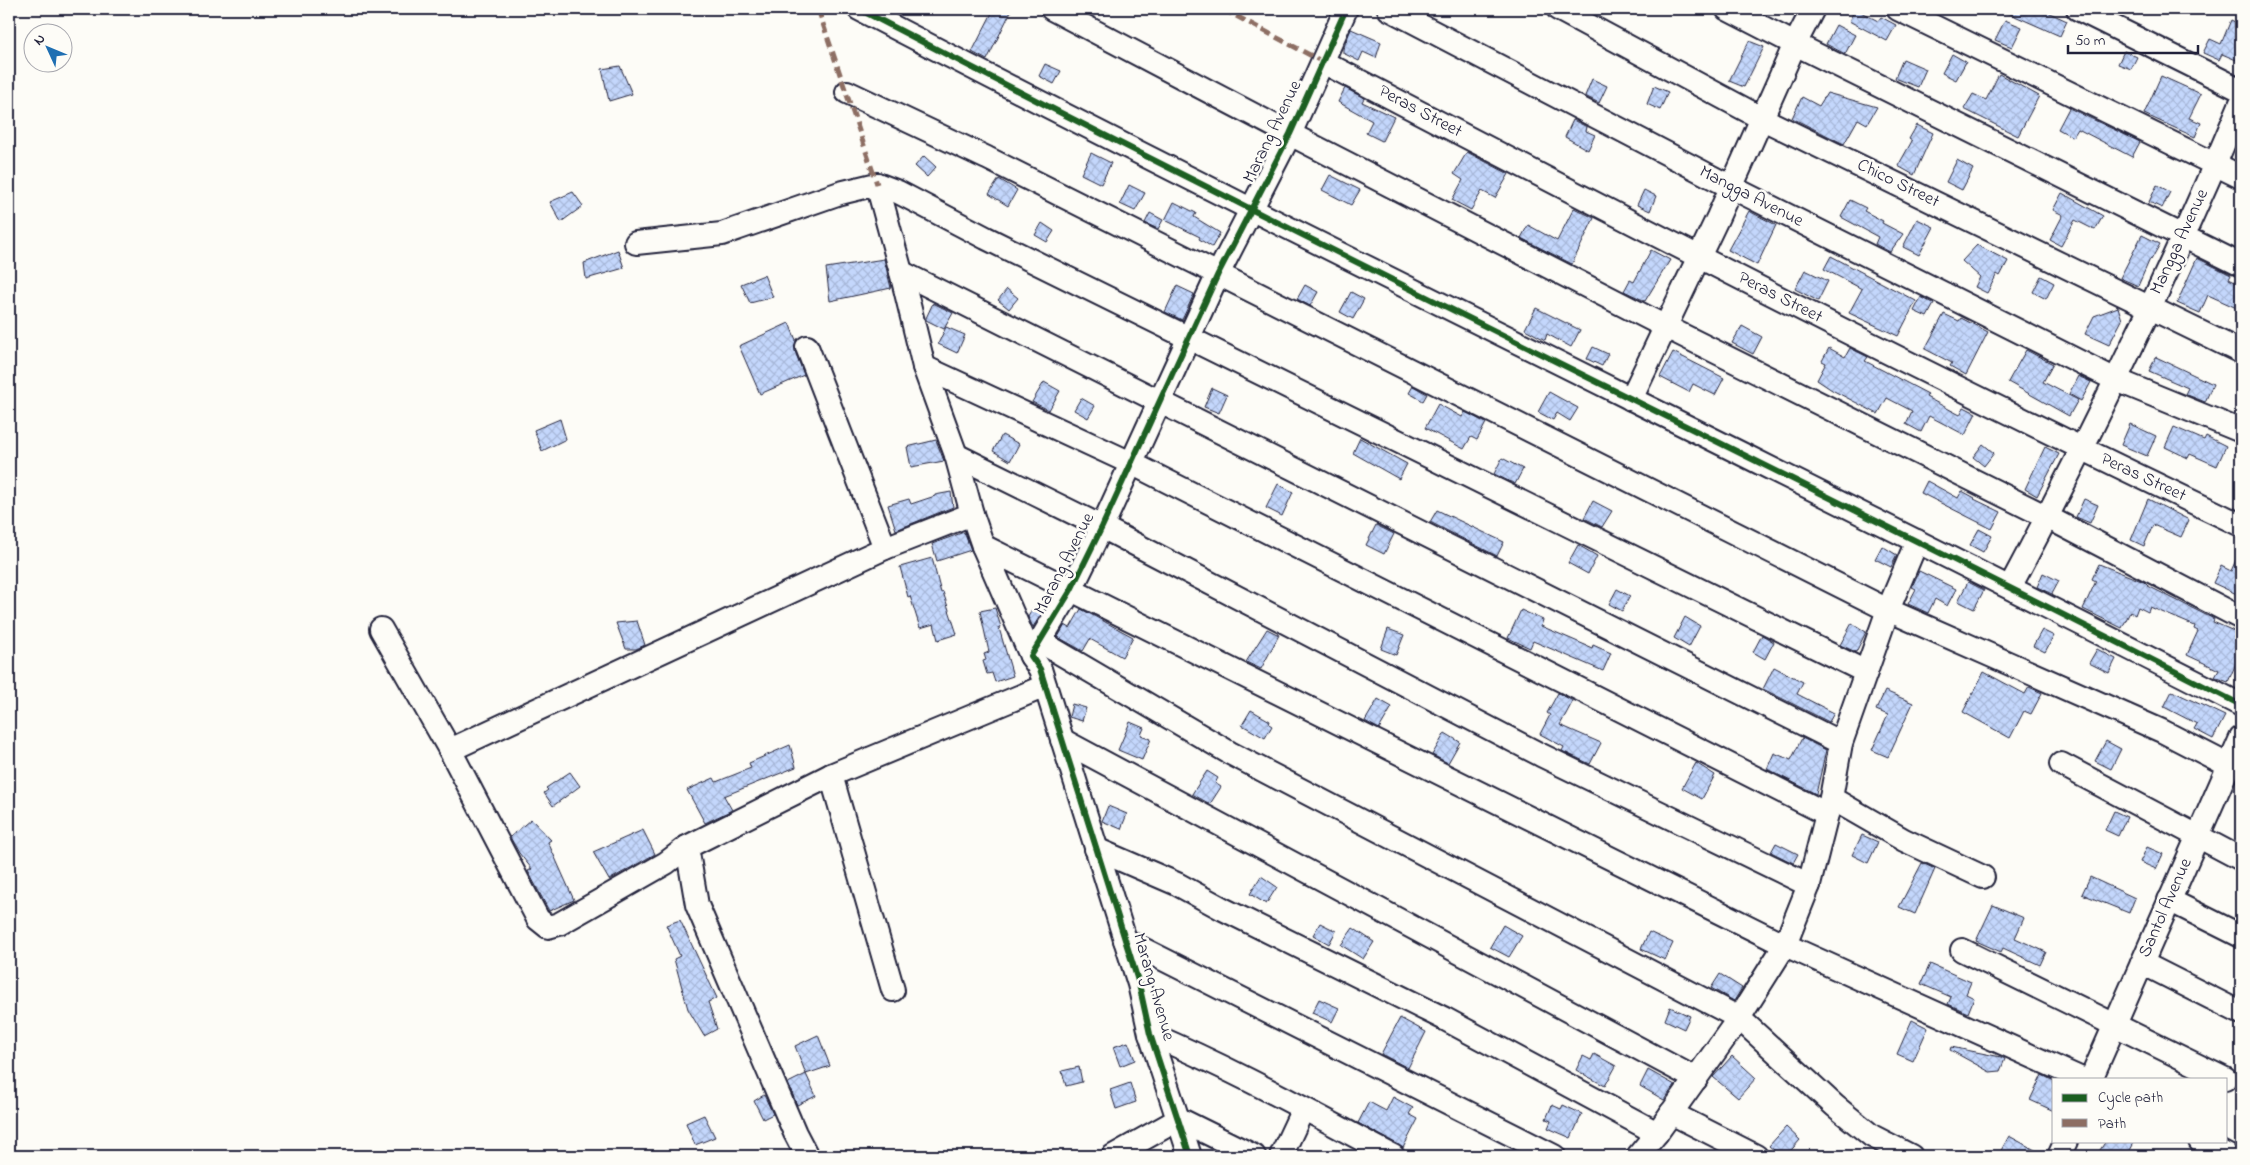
<svg xmlns="http://www.w3.org/2000/svg" width="2250" height="1165" viewBox="0 0 2250 1165" font-family="'Indie Flower',sans-serif">
<style>
.building{fill:url(#building-cross-hatch);stroke:#22223b}
.lines{fill:none;stroke-linecap:round;stroke-linejoin:round}
.minor-casing{stroke:#22223b;stroke-width:26}
.minor{stroke:#fdfcf7;stroke-width:22}
.quiet{stroke:#8d6e63;stroke-width:5;stroke-dasharray:10 5;stroke-linecap:butt}
.cycleway-casing{stroke:#fdfcf7;stroke-width:9}
.cycleway{stroke:#1b5e20;stroke-width:6}
.labels{text-anchor:middle;dominant-baseline:central;stroke-width:5;stroke-linejoin:round;paint-order:stroke}
.street-label{font-size:18px;fill:#22223b;stroke:#fdfcf7}
</style>
<defs>
<pattern id="building-cross-hatch" width="8" height="8" patternUnits="userSpaceOnUse" patternTransform="scale(1.25)"><rect width="8" height="8" fill="#c4d7fc"/><path d="M0 0l8 8M0 8l8-8" fill="none" stroke="#a8b8d9"/></pattern>
</defs>
<rect width="100%" height="100%" fill="#fdfcf7"/>
<filter id="ink" filterUnits="userSpaceOnUse"><feTurbulence type="fractalNoise" baseFrequency=".02" numOctaves="2"/><feDisplacementMap in="SourceGraphic" scale="10" xChannelSelector="R" yChannelSelector="G"/><feConvolveMatrix kernelMatrix="1 2 1 2 8 2 1 2 1" color-interpolation-filters="sRGB"/></filter>
<g filter="url(#ink)">
<g class="building">
<polygon points="994,9 1012,9 987,60 972,52"/>
<polygon points="1855,9 1878,21 1881,17 1896,25 1887,41 1849,21"/>
<polygon points="1999,9 2041,9 2067,21 2060,36"/>
<polygon points="2005,20 2022,27 2012,47 1995,40"/>
<polygon points="2231,20 2241,25 2241,62 2222,54 2219,60 2203,53 2210,39 2221,44"/>
<polygon points="1836,25 1855,35 1845,54 1826,44"/>
<polygon points="1351,29 1381,42 1376,58 1363,52 1359,61 1343,53 1343,49"/>
<polygon points="1749,41 1764,47 1744,87 1729,81"/>
<polygon points="2124,51 2137,57 2131,69 2118,64"/>
<polygon points="1952,54 1966,62 1956,80 1942,73"/>
<polygon points="1903,59 1926,69 1918,87 1895,78"/>
<polygon points="1045,64 1061,71 1054,84 1039,76"/>
<polygon points="620,66 632,94 609,101 602,69"/>
<polygon points="1999,74 2039,96 2018,136 1964,109 1973,94 1986,100"/>
<polygon points="2161,76 2201,94 2189,118 2201,123 2195,137 2144,114"/>
<polygon points="1592,79 1607,86 1599,103 1585,96"/>
<polygon points="1654,86 1668,92 1660,110 1647,104"/>
<polygon points="1345,88 1364,98 1362,102 1394,117 1382,141 1366,133 1372,121 1338,102"/>
<polygon points="1827,93 1877,107 1867,124 1858,119 1844,144 1792,118 1802,97 1819,106"/>
<polygon points="2069,108 2140,142 2132,157 2078,129 2073,137 2058,129"/>
<polygon points="1573,120 1587,127 1586,131 1595,135 1588,150 1565,137"/>
<polygon points="1917,125 1933,133 1914,175 1898,166 1912,141 1909,139"/>
<polygon points="1467,152 1509,174 1495,198 1482,191 1471,210 1452,200 1463,180 1454,174"/>
<polygon points="1091,153 1111,163 1101,184 1081,174"/>
<polygon points="924,156 936,167 927,177 915,166"/>
<polygon points="1957,160 1973,169 1962,190 1946,182"/>
<polygon points="1330,175 1360,190 1351,205 1322,190"/>
<polygon points="999,179 1017,190 1008,206 989,194"/>
<polygon points="1129,185 1145,193 1135,211 1120,204"/>
<polygon points="2157,185 2170,192 2162,208 2149,202"/>
<polygon points="1644,190 1656,196 1650,211 1637,205"/>
<polygon points="573,192 583,206 561,222 550,202"/>
<polygon points="2062,193 2103,216 2095,230 2075,220 2061,246 2050,240 2063,215 2053,210"/>
<polygon points="1850,200 1866,208 1864,211 1883,221 1882,223 1903,234 1890,252 1875,244 1878,237 1841,217"/>
<polygon points="1174,202 1196,213 1194,217 1220,233 1212,247 1199,239 1200,237 1165,220"/>
<polygon points="1574,208 1594,218 1572,264 1521,238 1528,225 1557,241"/>
<polygon points="1749,211 1776,225 1757,265 1728,250"/>
<polygon points="1150,213 1163,220 1158,229 1145,223"/>
<polygon points="1917,219 1934,227 1919,255 1903,247"/>
<polygon points="1042,223 1054,231 1047,242 1035,235"/>
<polygon points="2142,235 2160,244 2151,260 2150,259 2138,286 2120,278"/>
<polygon points="1977,245 2008,261 2000,276 1997,274 1987,293 1975,287 1980,277 1962,261"/>
<polygon points="618,250 624,268 586,279 584,263"/>
<polygon points="1651,250 1670,260 1645,301 1624,291 1630,280 1634,282"/>
<polygon points="1831,256 1916,301 1898,336 1849,313 1862,289 1824,269"/>
<polygon points="2197,258 2231,275 2229,279 2241,285 2241,310 2208,295 2200,313 2177,303"/>
<polygon points="884,259 891,288 830,301 826,268"/>
<polygon points="1805,270 1828,281 1818,301 1795,289"/>
<polygon points="764,275 773,297 750,303 741,284"/>
<polygon points="2041,276 2054,283 2046,299 2033,292"/>
<polygon points="1305,285 1318,292 1310,306 1297,299"/>
<polygon points="1177,286 1194,294 1182,320 1165,312"/>
<polygon points="1007,289 1018,298 1009,309 998,300"/>
<polygon points="1351,292 1364,299 1353,319 1340,312"/>
<polygon points="1921,297 1934,304 1927,317 1914,311"/>
<polygon points="933,303 953,313 944,329 926,320 926,318"/>
<polygon points="2118,307 2122,320 2109,345 2085,334 2094,316"/>
<polygon points="1536,308 1580,330 1571,347 1547,334 1545,340 1525,329"/>
<polygon points="1944,314 1959,321 1961,318 1988,332 1966,375 1950,366 1952,363 1925,349"/>
<polygon points="789,323 796,340 795,351 804,375 760,394 739,346"/>
<polygon points="1742,326 1762,337 1753,354 1732,343"/>
<polygon points="946,327 965,335 957,353 938,344"/>
<polygon points="1593,347 1608,354 1602,366 1587,359"/>
<polygon points="1829,348 1845,357 1850,348 1868,357 1865,361 1928,394 1926,397 1960,415 1964,407 1976,413 1965,435 1929,416 1921,432 1906,424 1912,411 1887,398 1878,414 1832,390 1817,380 1826,363 1822,361"/>
<polygon points="2026,350 2053,364 2043,382 2078,400 2069,416 2008,382"/>
<polygon points="1673,352 1724,378 1715,395 1693,384 1689,392 1660,377"/>
<polygon points="2156,357 2213,384 2205,402 2185,394 2188,388 2149,371"/>
<polygon points="2078,376 2091,382 2081,401 2069,394"/>
<polygon points="1044,382 1060,391 1049,410 1032,402"/>
<polygon points="1413,386 1427,394 1423,401 1409,393"/>
<polygon points="1212,388 1227,395 1219,413 1204,407"/>
<polygon points="1549,392 1578,408 1570,421 1557,413 1553,420 1538,412"/>
<polygon points="1081,398 1095,406 1088,418 1074,410"/>
<polygon points="1438,404 1462,417 1465,412 1486,423 1477,440 1471,437 1464,449 1425,428"/>
<polygon points="560,419 566,439 542,451 534,430"/>
<polygon points="2130,424 2156,436 2147,456 2121,445"/>
<polygon points="2174,427 2204,440 2206,436 2226,446 2217,466 2190,454 2188,458 2165,447"/>
<polygon points="1002,435 1019,444 1010,461 993,451"/>
<polygon points="1360,438 1407,464 1399,479 1353,453"/>
<polygon points="936,440 944,461 911,467 907,447"/>
<polygon points="1983,444 1994,453 1984,466 1973,457"/>
<polygon points="2045,447 2059,454 2037,496 2025,489"/>
<polygon points="1502,458 1523,469 1515,484 1494,474"/>
<polygon points="1927,481 1958,498 1962,491 1975,498 1974,499 2001,512 1992,529 1921,493"/>
<polygon points="1278,484 1293,492 1282,516 1266,508"/>
<polygon points="951,492 953,507 896,530 888,505 909,499 911,504 935,496 935,495"/>
<polygon points="2084,499 2098,505 2090,523 2076,517"/>
<polygon points="2148,499 2189,520 2181,537 2153,525 2144,546 2131,540"/>
<polygon points="1593,501 1612,511 1602,527 1584,518"/>
<polygon points="1437,510 1504,542 1497,556 1430,522"/>
<polygon points="1376,525 1394,534 1384,554 1366,545"/>
<polygon points="1979,529 1992,536 1983,552 1970,545"/>
<polygon points="964,532 971,550 937,561 932,544"/>
<polygon points="1578,545 1597,556 1588,574 1568,563"/>
<polygon points="1882,546 1897,555 1891,567 1875,559"/>
<polygon points="2241,549 2241,596 2213,583 2221,566 2231,571"/>
<polygon points="932,558 941,593 943,592 957,634 938,640 934,624 920,628 910,596 908,597 900,567"/>
<polygon points="2099,564 2144,582 2148,586 2214,619 2213,622 2241,634 2241,652 2228,682 2215,677 2219,670 2187,655 2198,631 2194,629 2195,626 2150,607 2148,612 2138,607 2135,615 2130,612 2122,628 2083,609 2096,581 2092,579"/>
<polygon points="1919,571 1956,589 1947,606 1935,599 1928,613 1908,604 1916,589 1912,587"/>
<polygon points="2043,573 2059,581 2052,594 2037,587"/>
<polygon points="1968,582 1984,590 1974,609 1958,601"/>
<polygon points="1617,589 1630,596 1622,611 1609,604"/>
<polygon points="995,608 1001,627 999,628 1013,676 995,682 992,673 987,674 983,661 986,660 984,654 989,652 980,611"/>
<polygon points="1033,608 1042,613 1033,627 1028,617"/>
<polygon points="1081,609 1133,637 1122,657 1090,639 1083,651 1058,637 1065,625 1070,628"/>
<polygon points="1521,610 1543,620 1541,626 1592,648 1593,645 1611,653 1603,671 1533,641 1530,648 1508,638"/>
<polygon points="1685,617 1700,626 1689,647 1674,638"/>
<polygon points="637,621 645,645 636,649 626,649 616,623"/>
<polygon points="1852,623 1866,632 1856,652 1840,645"/>
<polygon points="1267,629 1279,635 1261,669 1246,662"/>
<polygon points="1388,629 1404,635 1396,655 1381,649"/>
<polygon points="2042,630 2054,636 2045,652 2033,646"/>
<polygon points="1762,635 1774,642 1765,659 1753,652"/>
<polygon points="2097,649 2116,659 2109,673 2089,663"/>
<polygon points="1774,667 1803,682 1797,694 1834,713 1829,722 1763,689"/>
<polygon points="1984,672 2025,694 2029,687 2042,693 2031,714 2024,711 2010,738 1963,712"/>
<polygon points="1885,691 1913,703 1888,757 1872,750 1888,715 1876,710"/>
<polygon points="2172,691 2225,716 2213,739 2194,729 2197,724 2164,707"/>
<polygon points="1558,693 1573,701 1560,725 1601,743 1590,764 1562,751 1564,747 1540,734 1550,715 1547,713"/>
<polygon points="1378,699 1392,707 1379,729 1365,721"/>
<polygon points="1072,704 1086,708 1082,721 1069,717"/>
<polygon points="1251,710 1270,721 1269,724 1272,726 1265,738 1242,725"/>
<polygon points="1130,722 1144,728 1141,735 1151,739 1142,760 1118,750"/>
<polygon points="1445,733 1460,742 1448,763 1432,755"/>
<polygon points="1802,738 1826,750 1816,794 1767,769 1774,753 1791,760"/>
<polygon points="2106,741 2121,749 2111,769 2095,761"/>
<polygon points="790,745 796,767 724,796 732,810 705,823 687,790 714,778 716,782 751,768 749,763"/>
<polygon points="1696,763 1715,775 1702,799 1682,788"/>
<polygon points="1207,771 1218,778 1215,783 1221,787 1210,804 1192,794"/>
<polygon points="570,772 580,786 553,806 544,793 548,790 546,788"/>
<polygon points="1108,806 1127,814 1121,829 1102,821"/>
<polygon points="2114,811 2127,817 2118,836 2105,830"/>
<polygon points="531,819 551,840 548,842 574,900 549,911 528,871 532,869 519,853 510,837"/>
<polygon points="643,830 655,854 609,880 593,852"/>
<polygon points="1862,835 1878,842 1868,863 1852,855"/>
<polygon points="1776,843 1798,854 1793,863 1771,852"/>
<polygon points="2147,847 2163,854 2156,869 2140,862"/>
<polygon points="1922,863 1935,869 1915,914 1899,907"/>
<polygon points="1261,876 1277,887 1266,904 1250,894"/>
<polygon points="2090,877 2135,898 2129,913 2082,894"/>
<polygon points="1993,905 2024,918 2015,938 2046,952 2040,965 2003,948 2001,952 1976,941"/>
<polygon points="680,920 717,998 708,1002 717,1029 704,1036 688,1009 674,959 680,956 666,925"/>
<polygon points="1320,923 1336,931 1329,944 1313,935"/>
<polygon points="1503,925 1522,936 1509,957 1490,947"/>
<polygon points="1353,928 1374,942 1363,959 1341,945"/>
<polygon points="1649,932 1673,943 1665,960 1641,949"/>
<polygon points="1930,964 1971,982 1966,994 1974,998 1968,1013 1948,1004 1951,997 1921,984"/>
<polygon points="1720,974 1742,988 1734,1001 1711,988"/>
<polygon points="1319,999 1339,1008 1332,1022 1312,1013"/>
<polygon points="1670,1007 1690,1016 1684,1029 1665,1020"/>
<polygon points="1400,1018 1426,1032 1408,1068 1381,1054"/>
<polygon points="1912,1020 1928,1028 1913,1061 1897,1054"/>
<polygon points="818,1035 830,1066 806,1074 795,1046"/>
<polygon points="1128,1042 1135,1060 1120,1066 1113,1047"/>
<polygon points="1951,1047 2001,1057 2005,1059 2000,1071 1990,1072 1950,1050"/>
<polygon points="1594,1054 1616,1066 1605,1086 1576,1070 1583,1056 1591,1060"/>
<polygon points="1732,1056 1756,1078 1738,1098 1713,1077"/>
<polygon points="1079,1067 1082,1082 1066,1086 1062,1071"/>
<polygon points="1648,1070 1675,1085 1664,1100 1640,1086"/>
<polygon points="806,1074 816,1096 797,1105 788,1083"/>
<polygon points="2042,1075 2054,1081 2054,1111 2030,1100"/>
<polygon points="1130,1083 1136,1102 1116,1109 1110,1090"/>
<polygon points="764,1095 773,1114 763,1119 754,1101"/>
<polygon points="1393,1097 1413,1108 1409,1114 1418,1119 1403,1148 1358,1123 1369,1102 1386,1111"/>
<polygon points="1552,1105 1561,1109 1563,1105 1582,1114 1571,1138 1548,1128 1551,1121 1546,1119"/>
<polygon points="704,1115 715,1137 695,1145 686,1123"/>
<polygon points="1786,1127 1800,1140 1786,1156 1781,1156 1769,1146"/>
<polygon points="2009,1136 2046,1156 1998,1156"/>
<polygon points="2106,1141 2135,1141 2127,1156 2096,1156"/>
</g>
<g class="lines">
<defs>
<g id="minor">
<path d="M859,9c457,238 923,461 1382,696"/>
<polyline points="1052,9 1290,134 1666,327 2047,517 2241,618"/>
<polyline points="1389,9 1731,187 2114,379 2241,431"/>
<polyline points="1558,9 1763,119 2241,352"/>
<polyline points="1727,9 1795,44 2241,265"/>
<polyline points="1898,9 2241,177"/>
<polyline points="2078,9 2241,90"/>
<path d="M1323,62c304,159 608,316 918,463"/>
<polyline points="847,92 987,158 1888,610 2162,731 2228,765"/>
<polyline points="877,184 901,272 924,367 956,455 972,514 983,546 1031,656"/>
<polyline points="636,243 722,234 840,193 877,184 898,192 986,238 1866,672"/>
<polyline points="901,272 1841,743"/>
<polyline points="807,347 885,548 972,514"/>
<polyline points="924,367 1133,464 1827,814"/>
<polyline points="1631,399 1718,217 1795,44 1813,9"/>
<polyline points="956,455 1102,527 1541,755 1809,885"/>
<polyline points="983,546 1785,945 2082,1079"/>
<path d="M2010,587c84,-157 162,-319 231,-484"/>
<polyline points="381,629 450,750 538,919 548,927 559,924 666,863 687,847 831,775 1045,686"/>
<polyline points="1041,642 1230,753 1739,1018 1835,1106 1872,1136 1911,1156"/>
<polyline points="1062,740 1696,1079"/>
<polyline points="450,750 885,548"/>
<polyline points="2061,764 2241,859"/>
<polyline points="831,775 893,990"/>
<polyline points="1831,798 1904,840 1983,877"/>
<polyline points="687,847 697,905 795,1133 807,1156"/>
<polyline points="1096,849 1177,884 1223,909 1445,1019 1657,1133"/>
<polyline points="2169,900 2241,936"/>
<polyline points="1125,940 1554,1156"/>
<polyline points="1962,950 2225,1079"/>
<polyline points="2142,963 2241,1013"/>
<path d="M1150,1034c83,35 163,80 243,122"/>
<polyline points="2091,1079 2241,738"/>
<polyline points="1671,1113 1756,1156"/>
<polyline points="2200,1141 2228,1156"/>
<polyline points="1113,1156 1179,1119 1254,1156"/>
<polyline points="1190,1156 1150,1034 1139,984 1040,669 1031,656 1071,590 1102,527 1218,274 1290,134 1346,9"/>
<polyline points="1281,1156 1303,1109"/>
<polyline points="1638,1156 1657,1133 1739,1018 1785,945 1809,885 1831,798 1841,743 1888,610 1917,541"/>
<polyline points="2059,1156 2066,1141"/>
</g>
</defs>
<use href="#minor" class="minor-casing"/>
<use href="#minor" class="minor"/>
<g class="quiet">
<polyline points="818,9 877,184"/>
<polyline points="1223,9 1323,62"/>
</g>
<defs>
<g id="cycleway">
<path d="M859,9c457,238 923,461 1382,696"/>
<polyline points="1190,1156 1150,1034 1139,984 1040,669 1031,656 1071,590 1102,527 1218,274 1290,134 1346,9"/>
</g>
</defs>
<use href="#cycleway" class="cycleway-casing"/>
<use href="#cycleway" class="cycleway"/>
</g>
</g>
<g class="labels">
<g class="street-label">
<text transform="translate(1420 112) rotate(28)">Peras Street</text>
<text transform="translate(1273 132) rotate(-64)">Marang Avenue</text>
<text transform="translate(1898 184) rotate(26)">Chico Street</text>
<text transform="translate(1751 197) rotate(27)">Mangga Avenue</text>
<text transform="translate(2180 242) rotate(-65)">Mangga Avenue</text>
<text transform="translate(1780 298) rotate(27)">Peras Street</text>
<text transform="translate(2143 478) rotate(25)">Peras Street</text>
<text transform="translate(1065 564) rotate(-63)">Marang Avenue</text>
<text transform="translate(2166 908) rotate(-66)">Santol Avenue</text>
<text transform="translate(1153 987) rotate(74)">Marang Avenue</text>
</g>
</g>
<rect width="2250" height="1165" fill="none" stroke="#fdfcf7" stroke-width="30"/>
<rect x="15" y="15" width="2220" height="1135" fill="none" stroke="#22223b" stroke-width="2" filter="url(#ink)"/>
<rect x="2052" y="1078" width="175" height="65" fill="#fdfcf7" stroke="#a5a5ac"/>
<rect x="2062" y="1094" width="25" height="8" fill="#1b5e20" stroke="#a5a5ac"/>
<text x="2098" y="1102" font-size="15" fill="#22223b">Cycle path</text>
<rect x="2062" y="1119" width="25" height="8" fill="#8d6e63" stroke="#a5a5ac"/>
<text x="2098" y="1128" font-size="15" fill="#22223b">Path</text>
<g transform="translate(48 48) rotate(314)"><circle r="24" fill="#fdfcf7" stroke="#a5a5ac"/>
<path d="M0-4L9 19L0 12L-9 19Z" fill="#1f6fb2"/>
<text y="-8" font-size="14" font-weight="bold" text-anchor="middle" fill="#22223b">N</text>
</g>
<path d="M2068 45v8h130v-8" fill="none" stroke="#22223b" stroke-width="2.5"/>
<text x="2075" y="45" font-size="15" fill="#22223b" stroke="#fdfcf7" stroke-width="4" paint-order="stroke">50 m</text>
</svg>
